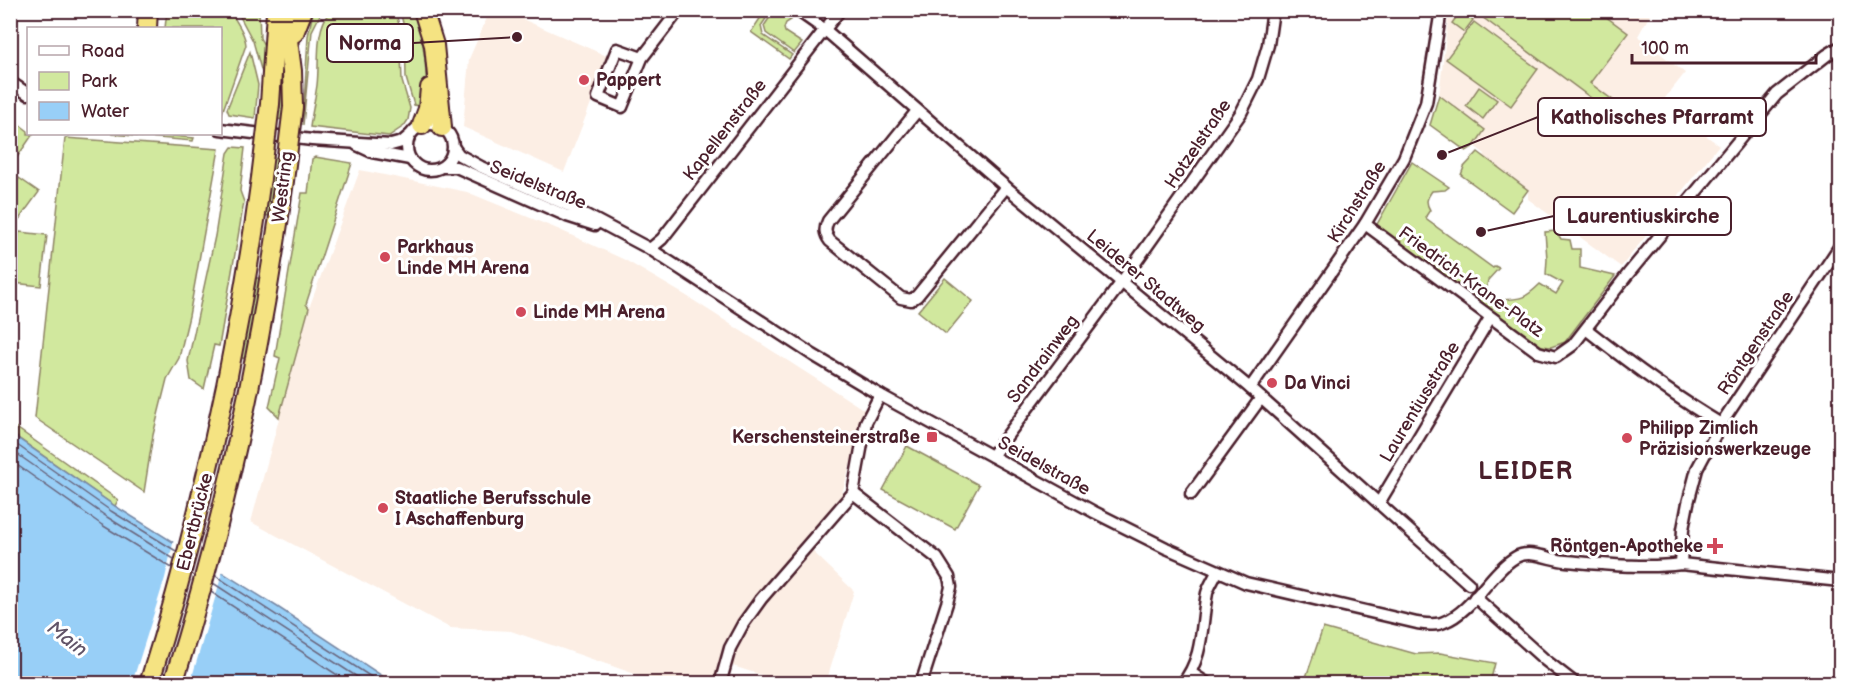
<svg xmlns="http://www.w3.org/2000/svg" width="1851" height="694" viewBox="0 0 1851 694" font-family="'Balsamiq Sans',sans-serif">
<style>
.built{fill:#fceee4}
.green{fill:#d1e89e;stroke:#8e8464;stroke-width:1.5}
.water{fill:#98cff7;stroke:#7989a5;stroke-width:1.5}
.pier{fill:#fff}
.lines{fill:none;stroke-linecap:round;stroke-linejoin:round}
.shore{stroke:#69657d;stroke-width:1.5}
.minor-casing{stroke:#4a1f2b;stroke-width:15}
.trunk-casing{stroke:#4a1f2b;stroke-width:22}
.minor{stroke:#fff;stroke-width:10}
.trunk{stroke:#f5e382;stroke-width:18}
.trunk-bridge-casing{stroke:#4a1f2b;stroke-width:22;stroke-linecap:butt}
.trunk-bridge{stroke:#f5e382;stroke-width:18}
.poi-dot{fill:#d1495b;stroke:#fff;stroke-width:2}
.labels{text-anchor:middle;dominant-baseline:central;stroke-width:6;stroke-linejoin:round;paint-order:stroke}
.poi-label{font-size:18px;font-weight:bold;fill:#4a1f2b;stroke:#fff;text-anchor:start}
.street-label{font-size:18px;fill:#4a1f2b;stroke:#fff}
.water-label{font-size:20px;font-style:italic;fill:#615468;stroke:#fff}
.district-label{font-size:24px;font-weight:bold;letter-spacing:1.5px;fill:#4a1f2b;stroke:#fff}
.leader{fill:none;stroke:#4a1f2b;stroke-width:2}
.callout-dot{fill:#4a1f2b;stroke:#fff;stroke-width:2}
.callout{fill:#fff;stroke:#4a1f2b;stroke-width:2}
.callout-label{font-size:20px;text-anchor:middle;font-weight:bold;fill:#4a1f2b}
</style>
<rect width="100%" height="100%" fill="#fff"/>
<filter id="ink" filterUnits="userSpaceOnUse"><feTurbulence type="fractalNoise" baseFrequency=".0167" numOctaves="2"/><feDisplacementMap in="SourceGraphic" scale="12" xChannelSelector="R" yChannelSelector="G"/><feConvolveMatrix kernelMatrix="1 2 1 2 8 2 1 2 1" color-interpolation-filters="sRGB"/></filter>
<g filter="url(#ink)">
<g class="built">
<polygon points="490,11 504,11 609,57 564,172 463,127 469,59"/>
<polygon points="1449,11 1652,11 1638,36 1685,73 1661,103 1719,145 1621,267 1528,199 1528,190 1484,156 1485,154 1474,146 1485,130 1439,95"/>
<polygon points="360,170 467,192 560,230 625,260 685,295 866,411 840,500 803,542 854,591 826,683 787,683 720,662 713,683 661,683 511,631 450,628 251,522 309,308"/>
</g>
<g class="green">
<path d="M167,11h63c6,10 15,22 16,34l-25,71 -1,-88h-55z"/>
<polygon points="237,11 259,11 260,38 266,49 264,80 253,41"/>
<path d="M330,11l65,-1 1,3 4,16 2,52 8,27 -2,12 -4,6 -15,10 -79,-9c2,-14 5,-28 7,-42 3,-25 -3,-53 13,-74z"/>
<path d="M400,11h13c13,31 14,62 13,96l-12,-2 -8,-27 -1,-47z"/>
<polygon points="765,11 771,11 761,26 763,35 792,55 789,59 751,32"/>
<polygon points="774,11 777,11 791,20 786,23 784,28 785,32 802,43 794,53 766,33 764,26"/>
<polygon points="1461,11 1473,20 1464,32 1452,23"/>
<polygon points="1474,11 1598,11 1628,33 1590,83 1637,118 1630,127"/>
<polygon points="313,12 322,11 312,31 303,125 308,36"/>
<polygon points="1474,22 1538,69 1511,106 1446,59"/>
<polygon points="250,52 258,85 255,118 229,114 227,109"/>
<polygon points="281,62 285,62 284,120 277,119"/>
<polygon points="1479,87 1497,100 1483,119 1466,106"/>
<polygon points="1439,95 1485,130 1474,146 1466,151 1430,125"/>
<polygon points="11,118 28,131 28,134 33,134 11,166"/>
<polygon points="111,134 152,134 194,138 193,141"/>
<polygon points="65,138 219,149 189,316 179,358 167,379 153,435 144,492 35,418"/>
<polygon points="232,147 245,148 240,191 244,202 219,346 214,345 204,389 191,380 188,361 215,236 228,153"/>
<polygon points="1478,152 1528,190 1512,212 1461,175 1464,167"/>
<polygon points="272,157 279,158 270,215 266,216 265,210"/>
<polygon points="315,157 352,163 306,304 309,308 279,417 269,407 280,358 275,356 302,193 308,193 312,159"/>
<path d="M1412,162l37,25 -4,3 -13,1c-5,7 -7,11 -2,19l-4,6 1,4 66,48 2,-2 4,2 -11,12 -4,19 12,9 4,-8c21,-1 25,-1 40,-16l16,10 7,-11 -17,-9 1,-15 -2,-27 11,-1 5,8 9,1 2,9h8v19l35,8 -50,66 -14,5 -9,-1 -166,-120z"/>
<polygon points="19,178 39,192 15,225 11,222 11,190"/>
<polygon points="19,232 47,235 41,286 13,283"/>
<polygon points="255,278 258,278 261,281 246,359 239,357"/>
<polygon points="945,278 973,301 946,334 918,311"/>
<polygon points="11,424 118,500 115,506 11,433"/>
<polygon points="907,446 979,485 955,529 883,490"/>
<polygon points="1323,628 1416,654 1440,653 1495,663 1490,683 1304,683"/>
</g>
<polygon class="water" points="10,433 115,506 276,606 393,683 11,683"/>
<polygon class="pier" points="174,539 223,570 216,595 190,684 132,683 165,578"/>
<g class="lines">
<g class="shore">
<polyline points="10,440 111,511 176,551"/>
<polyline points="10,449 107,517 174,559"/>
<polyline points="10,460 102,525 172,568"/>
<polyline points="216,576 382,684"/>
<polyline points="213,583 368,684"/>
<polyline points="211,592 351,684"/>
</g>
<defs>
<g id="minor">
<polyline points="797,10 824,29 1006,187 1250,388 1469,584"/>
<polyline points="642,58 617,49 598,97 622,107 642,58 679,10"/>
<polyline points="10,82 28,94"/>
<path d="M917,111l-89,110c-4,8 -3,13 2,20l71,57 10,2 6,-4 89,-109"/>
<circle cx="430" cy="147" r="23"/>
<polyline points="220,129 312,140 391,145 402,142 409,136"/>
<polyline points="357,145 372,152 410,159"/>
<path d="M454,148l5,7 22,12 90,40 79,42 163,106 67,40 214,117 72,36 80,35 171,40c9,1 19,3 27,-1 29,-11 46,-50 72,-65 14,-8 35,3 50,4 37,3 78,8 115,3l159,17"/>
<polyline points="443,167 456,167 567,216 595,225"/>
<polyline points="1365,224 1538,352 1556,357 1573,345 1628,274 1777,94 1827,55 1840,47"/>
<polyline points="650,249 662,239 840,10"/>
<path d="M1586,329c43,34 87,67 135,95"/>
<polyline points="1250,388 1365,224 1404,158 1426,103 1441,10"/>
<polyline points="992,456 1121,283 1241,113 1258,79 1268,45 1273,10"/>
<polyline points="853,493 937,558 949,577 951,587 947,603 921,684"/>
<polyline points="1191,494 1261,398"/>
<polyline points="1379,503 1490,318"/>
<polyline points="1681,564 1683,529 1688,503 1697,469 1721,424 1840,246"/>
<polyline points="1475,597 1545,660 1576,684"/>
<polyline points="1191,673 1208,684"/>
<polyline points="720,684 730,648 743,624 761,599 853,493 866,422 880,395"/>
<path d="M1182,684c22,-26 19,-59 25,-91 2,-7 7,-14 10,-21"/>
</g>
<g id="trunk">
<polyline points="284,10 292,71 293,107"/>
<polyline points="423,10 434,45 442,127"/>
<polyline points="147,28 148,10"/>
<polyline points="294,33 303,10"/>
<polyline points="270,104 276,12"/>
<polyline points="422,125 428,109 430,88"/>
<path d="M149,684c52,-166 89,-334 112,-506"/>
<path d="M173,684c52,-165 88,-332 111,-503"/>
</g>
</defs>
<use href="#minor" class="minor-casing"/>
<use href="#trunk" class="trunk-casing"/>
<use href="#minor" class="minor"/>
<use href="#trunk" class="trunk"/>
<defs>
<g id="trunk-bridge">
<polyline points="261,178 270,104"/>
<polyline points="284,181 293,107"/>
</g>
</defs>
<use href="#trunk-bridge" class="trunk-bridge-casing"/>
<use href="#trunk-bridge" class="trunk-bridge"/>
</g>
</g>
<g class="poi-dot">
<circle cx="584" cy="80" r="6"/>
<circle cx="385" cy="257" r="6"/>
<circle cx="521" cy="312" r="6"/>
<circle cx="1272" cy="383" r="6"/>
<rect x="926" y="431" width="12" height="12" rx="3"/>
<circle cx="1627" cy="438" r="6"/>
<circle cx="383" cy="508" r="6"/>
<path d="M1712 537h6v6h6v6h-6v6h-6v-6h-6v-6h6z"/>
</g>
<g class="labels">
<g class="poi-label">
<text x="596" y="80">Pappert</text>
<text x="397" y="247">Parkhaus<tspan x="397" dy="21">Linde MH Arena</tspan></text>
<text x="533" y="312">Linde MH Arena</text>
<text x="1284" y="383">Da Vinci</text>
<text x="1639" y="428">Philipp Zimlich<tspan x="1639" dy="21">Präzisionswerkzeuge</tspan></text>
<text x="920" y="437" text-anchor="end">Kerschensteinerstraße</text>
<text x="395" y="498">Staatliche Berufsschule<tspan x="395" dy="21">I Aschaffenburg</tspan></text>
<text x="1703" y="546" text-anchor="end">Röntgen-Apotheke</text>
</g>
<g class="street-label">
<text transform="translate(725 130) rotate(-52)">Kapellenstraße</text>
<text transform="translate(1198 144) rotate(-56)">Hotzelstraße</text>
<text transform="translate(538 185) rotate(22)">Seidelstraße</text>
<text transform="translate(283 187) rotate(-83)">Westring</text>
<text transform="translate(1357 202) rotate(-58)">Kirchstraße</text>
<text transform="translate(1146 281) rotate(40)">Leiderer Stadtweg</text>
<text transform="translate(1471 282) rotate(36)">Friedrich-Krane-Platz</text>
<text transform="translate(1756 343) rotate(-56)">Röntgenstraße</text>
<text transform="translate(1043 359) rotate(-53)">Sandrainweg</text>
<text transform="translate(1420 402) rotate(-59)">Laurentiusstraße</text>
<text transform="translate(1044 466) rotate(29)">Seidelstraße</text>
<text transform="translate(195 522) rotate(-76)">Ebertbrücke</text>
</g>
<g class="water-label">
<text transform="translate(67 639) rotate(38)">Main</text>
</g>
<g class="district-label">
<text x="1526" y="471">LEIDER</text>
</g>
</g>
<path class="leader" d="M517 37L413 43M1442 155L1538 117M1481 232L1554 216"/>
<g class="callout-dot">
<circle cx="517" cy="37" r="6"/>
<circle cx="1442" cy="155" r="6"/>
<circle cx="1481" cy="232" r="6"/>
</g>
<g class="callout">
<rect x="327" y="24" width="86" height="38" rx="6"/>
<rect x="1538" y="98" width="228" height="38" rx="6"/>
<rect x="1554" y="197" width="177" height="38" rx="6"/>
</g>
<g class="callout-label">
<text x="370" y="50">Norma</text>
<text x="1652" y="124">Katholisches Pfarramt</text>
<text x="1643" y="223">Laurentiuskirche</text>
</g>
<rect width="1851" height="694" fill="none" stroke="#fff" stroke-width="36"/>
<rect x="18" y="18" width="1815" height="658" fill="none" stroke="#4a1f2b" stroke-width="2" filter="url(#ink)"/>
<rect x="27" y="27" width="195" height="108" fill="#ffffff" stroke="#b7a5aa" stroke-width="1.5"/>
<rect x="39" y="46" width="30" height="9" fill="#ffffff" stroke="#b7a5aa" stroke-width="1.5"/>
<text x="81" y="57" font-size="18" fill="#4a1f2b">Road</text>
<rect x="39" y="72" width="30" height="18" fill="#d1e89e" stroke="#b7a5aa" stroke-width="1.5"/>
<text x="81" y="87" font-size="18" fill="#4a1f2b">Park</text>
<rect x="39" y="102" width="30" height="18" fill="#98cff7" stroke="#b7a5aa" stroke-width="1.5"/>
<text x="81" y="117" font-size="18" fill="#4a1f2b">Water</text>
<path d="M1632 54v9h184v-9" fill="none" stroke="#4a1f2b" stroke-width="3"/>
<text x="1641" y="54" font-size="18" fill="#4a1f2b" stroke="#ffffff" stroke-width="4.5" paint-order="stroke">100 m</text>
</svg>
